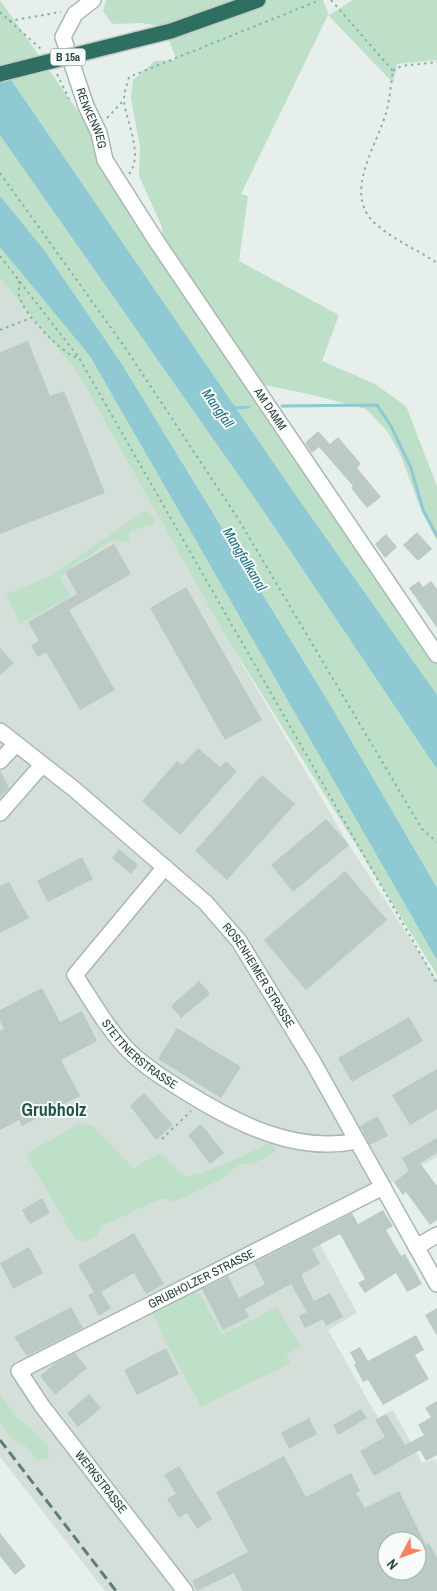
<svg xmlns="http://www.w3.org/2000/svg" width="437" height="1591" viewBox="0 0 437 1591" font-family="'Archivo Narrow',sans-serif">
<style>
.built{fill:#d4dfda;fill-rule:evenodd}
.green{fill:#bfe0c8}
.water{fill:#8ec9d4}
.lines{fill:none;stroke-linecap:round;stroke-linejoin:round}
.stream{stroke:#8ec9d4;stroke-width:3}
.building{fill:#bbcac4;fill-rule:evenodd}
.minor-casing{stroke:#a8b8b2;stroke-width:18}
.highway-casing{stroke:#c2cac8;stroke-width:18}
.path{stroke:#86b3a5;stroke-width:2;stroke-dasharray:2.5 4;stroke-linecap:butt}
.minor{stroke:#fff;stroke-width:15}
.highway{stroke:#2f6f62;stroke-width:15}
.rail{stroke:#5f7d75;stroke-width:3;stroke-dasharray:10 5;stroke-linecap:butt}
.highway-bridge-casing{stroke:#c2cac8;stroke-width:18;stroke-linecap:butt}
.highway-bridge{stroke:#2f6f62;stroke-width:15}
.labels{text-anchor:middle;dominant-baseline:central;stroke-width:4;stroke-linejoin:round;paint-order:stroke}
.shield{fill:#f7fbf9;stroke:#637a73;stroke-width:1}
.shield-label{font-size:11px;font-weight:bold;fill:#24423a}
.street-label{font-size:12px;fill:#24423a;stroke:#f7fbf9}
.water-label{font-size:14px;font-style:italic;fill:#1c6f80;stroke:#f7fbf9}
.district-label{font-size:18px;font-weight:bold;fill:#1f5548;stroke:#f7fbf9}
</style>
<rect width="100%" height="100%" fill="#e6efeb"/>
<path class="built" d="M0,278l77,94 148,263 124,210 88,135v177l-54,30 -74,37 48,89 -29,17 50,88 15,-8 29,53 13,-4 2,5v127h-332l-105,-134zM387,1541h30v30h-30z"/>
<g class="green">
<polygon points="0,0 112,160 118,192 245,387 437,664 437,975 225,635 77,372 0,278"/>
<polygon points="106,0 323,0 329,15 353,0 437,0 437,60 397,64 393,83 328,15 241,194 248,196 239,261 339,315 322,361 375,384 406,406 437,486 437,541 420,507 401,456 388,432 366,409 309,394 259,384 163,246 162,227 139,176 140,147 131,98 133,80 155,61 177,60 163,27 142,23 112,24 103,11"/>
<path d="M145,510l8,6 2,8c-10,0 -14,6 -24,7l-3,12 -16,-3 -47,32 -5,6 11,18 -51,28 -14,-29 46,-20z"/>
<path d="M80,1123l13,3 40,42 27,-15 24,24c31,-5 60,-23 89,-35l2,10 -20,11 -16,2 -16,13 -49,24 -11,-4 -62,28 -4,10 -13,6 -9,-3 -49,-85z"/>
<polygon points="196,1287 222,1335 277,1307 301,1347 286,1354 291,1363 201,1407 165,1341 152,1309"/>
<polygon points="0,1394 16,1416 48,1445 49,1458 36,1460 25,1445 14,1441 0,1423"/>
</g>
<g class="water">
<polygon points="0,64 292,490 437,695 437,769 263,510 0,135"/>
<polygon points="0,196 44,250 121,363 329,703 437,888 437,960 90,356 0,247"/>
</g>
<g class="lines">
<g class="stream">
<polyline points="282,406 377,405 391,426 411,468 423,510 437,536"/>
<polyline points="234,408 249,407"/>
</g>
</g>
<g class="building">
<polygon points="28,341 50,396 64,391 105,493 0,534 0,352"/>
<polygon points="318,431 330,444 338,437 361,464 357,468 381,497 367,508 351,488 353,486 319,447 312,453 305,443"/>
<polygon points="417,532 432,549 418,561 403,545"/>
<polygon points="386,534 397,547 385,558 375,544"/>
<polygon points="114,544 131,574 69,610 115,690 80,710 46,652 38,657 31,645 39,641 28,622 77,594 65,572"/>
<polygon points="419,581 423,587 431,581 437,589 437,628 409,588"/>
<polygon points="186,587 262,720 225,740 150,608"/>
<polygon points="0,648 14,663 0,675"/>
<polygon points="198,748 220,767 226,761 237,771 180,835 142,801 177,761 182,765"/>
<polygon points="0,770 9,788 0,797"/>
<polygon points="262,775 295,804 227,880 195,851"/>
<polygon points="326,819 349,845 293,892 271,865"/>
<polygon points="119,849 138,865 131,874 112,858"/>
<polygon points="82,857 93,879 48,902 37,881"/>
<polygon points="345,871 387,920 306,990 264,940"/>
<polygon points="9,882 29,918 0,933 0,886"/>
<polygon points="199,981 210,994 181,1018 171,1006"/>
<polygon points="42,988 60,1022 82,1011 97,1041 61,1060 80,1096 22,1126 19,1120 0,1130 0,1031 4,1029 0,1021 0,1010"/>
<polygon points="409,1017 423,1041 352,1082 338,1058"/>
<polygon points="177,1028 241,1067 221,1098 158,1059"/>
<polygon points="437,1069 437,1109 410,1125 392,1095"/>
<polygon points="144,1093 173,1125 156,1140 130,1106"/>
<polygon points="378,1116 388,1136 370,1145 360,1126"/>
<polygon points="201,1124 224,1153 210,1164 188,1135"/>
<polygon points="437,1138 437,1153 420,1163 437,1186 437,1220 430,1225 406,1192 403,1195 394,1182 409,1171 402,1158"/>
<polygon points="42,1198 50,1213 30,1224 22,1210"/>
<polygon points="383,1210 393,1226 386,1230 401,1256 405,1254 422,1284 407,1292 396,1273 365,1293 358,1283 365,1279 340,1234 312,1249 320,1264 301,1275 314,1301 330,1293 343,1317 326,1326 323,1319 305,1328 299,1316 307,1312 291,1284 245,1309 249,1317 223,1330 202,1289 228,1276 239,1298 265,1284 254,1263 352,1213 358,1224"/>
<polygon points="134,1233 164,1284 146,1294 134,1273 101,1292 111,1308 99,1316 88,1295 94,1292 78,1265"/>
<polygon points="29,1247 43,1273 13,1289 0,1263"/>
<polygon points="71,1307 83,1328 27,1356 14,1337"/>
<polygon points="437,1308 437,1336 425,1315"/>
<polygon points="416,1335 424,1350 415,1355 429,1379 383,1405 368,1380 363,1382 354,1365 356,1364 350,1352 360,1347 368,1361"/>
<polygon points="166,1348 179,1374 137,1395 124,1370"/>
<polygon points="75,1353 87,1368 55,1395 40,1376 56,1363"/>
<polygon points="89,1394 101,1408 78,1427 67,1413"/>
<polygon points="437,1401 437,1455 426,1461 420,1450 374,1476 360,1451 385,1437 375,1420 386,1414 405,1445 424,1435 418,1425 431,1417 425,1408"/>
<polygon points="361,1409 367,1418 338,1435 333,1425"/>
<polygon points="309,1418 317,1434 289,1449 281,1433"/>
<path d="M284,1456l22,41 45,-24 9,18 -4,2 9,15 34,-17 27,54 3,-2 8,15v33h-194l-9,-18 -37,18 -5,-10 56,-29 -32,-60zM387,1541h30v30h-30z"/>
<polygon points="179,1466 212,1519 197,1529 187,1513 179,1518 167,1499 176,1494 164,1475"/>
<polygon points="0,1533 26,1566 15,1575 0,1556"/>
</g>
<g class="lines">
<defs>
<g id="minor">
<path id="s1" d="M93,0l-18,14 -12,23 23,69 13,27 6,27 50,79 282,416"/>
<path id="s2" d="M0,731l74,58 132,114 33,38 74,121 124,222"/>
<polyline points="0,761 16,744"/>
<polyline points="0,813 42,765"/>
<path id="s3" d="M165,867l-90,108c17,26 33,55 55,77 18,17 38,29 59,42 49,30 108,60 168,47"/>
<polyline points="416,1247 437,1235"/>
<path id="s4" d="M185,1591l-143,-185 -23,-35 364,-184"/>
</g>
<polyline id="highway" points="135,40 171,31 258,0"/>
</defs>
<use href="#minor" class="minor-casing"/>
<use href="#highway" class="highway-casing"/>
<g class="path">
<path d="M331,0l62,71c-2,13 -3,26 -6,38 -8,35 -48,86 -9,117 18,15 40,24 59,37"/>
<polyline points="0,12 43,51"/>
<polyline points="9,21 61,12"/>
<polyline points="393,71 401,66 437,62"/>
<polyline points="57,74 69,99"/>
<polyline points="107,118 124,100"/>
<polyline points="0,173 124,346 237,517 422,829 437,842"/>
<path d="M129,174c15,-19 -3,-52 -5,-74 0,-8 3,-15 5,-23l191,-77"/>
<polyline points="0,256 79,358 437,983"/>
<path d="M19,281c1,5 -1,10 0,15 4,17 43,58 59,62"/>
<polyline points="0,330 31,318"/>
<polyline points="162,1139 191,1111"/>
</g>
<use href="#minor" class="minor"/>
<use href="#highway" class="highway"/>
<polyline class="rail" points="0,1440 116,1591"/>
<defs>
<polyline id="highway-bridge" points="0,74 135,40"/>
</defs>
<use href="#highway-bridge" class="highway-bridge-casing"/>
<use href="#highway-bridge" class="highway-bridge"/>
</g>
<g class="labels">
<rect class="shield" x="50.5" y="48.5" width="35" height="17" rx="4"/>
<g class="shield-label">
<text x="68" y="57">B 15a</text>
</g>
<g class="street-label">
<text stroke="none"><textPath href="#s1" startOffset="135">RENKENWEG</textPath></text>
<text stroke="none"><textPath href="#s1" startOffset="478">AM DAMM</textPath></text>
<text stroke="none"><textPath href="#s2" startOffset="358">ROSENHEIMER STRASSE</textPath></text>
<text stroke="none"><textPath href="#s3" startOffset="244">STETTNERSTRASSE</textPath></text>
<text stroke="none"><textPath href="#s4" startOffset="480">GRUBHOLZER STRASSE</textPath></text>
<text transform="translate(101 1482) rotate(52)">WERKSTRASSE</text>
</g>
<g class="water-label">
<text transform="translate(218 408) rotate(55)">Mangfall</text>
<text transform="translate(245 559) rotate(59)">Mangfallkanal</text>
</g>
<g class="district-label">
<text x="54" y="1109">Grubholz</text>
</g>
</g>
<g transform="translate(402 1556) rotate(229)"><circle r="24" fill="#f7fbf9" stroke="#a3b1ad"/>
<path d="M0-4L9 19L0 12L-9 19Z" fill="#f4845f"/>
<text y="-8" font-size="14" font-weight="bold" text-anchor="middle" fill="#24423a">N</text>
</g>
</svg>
